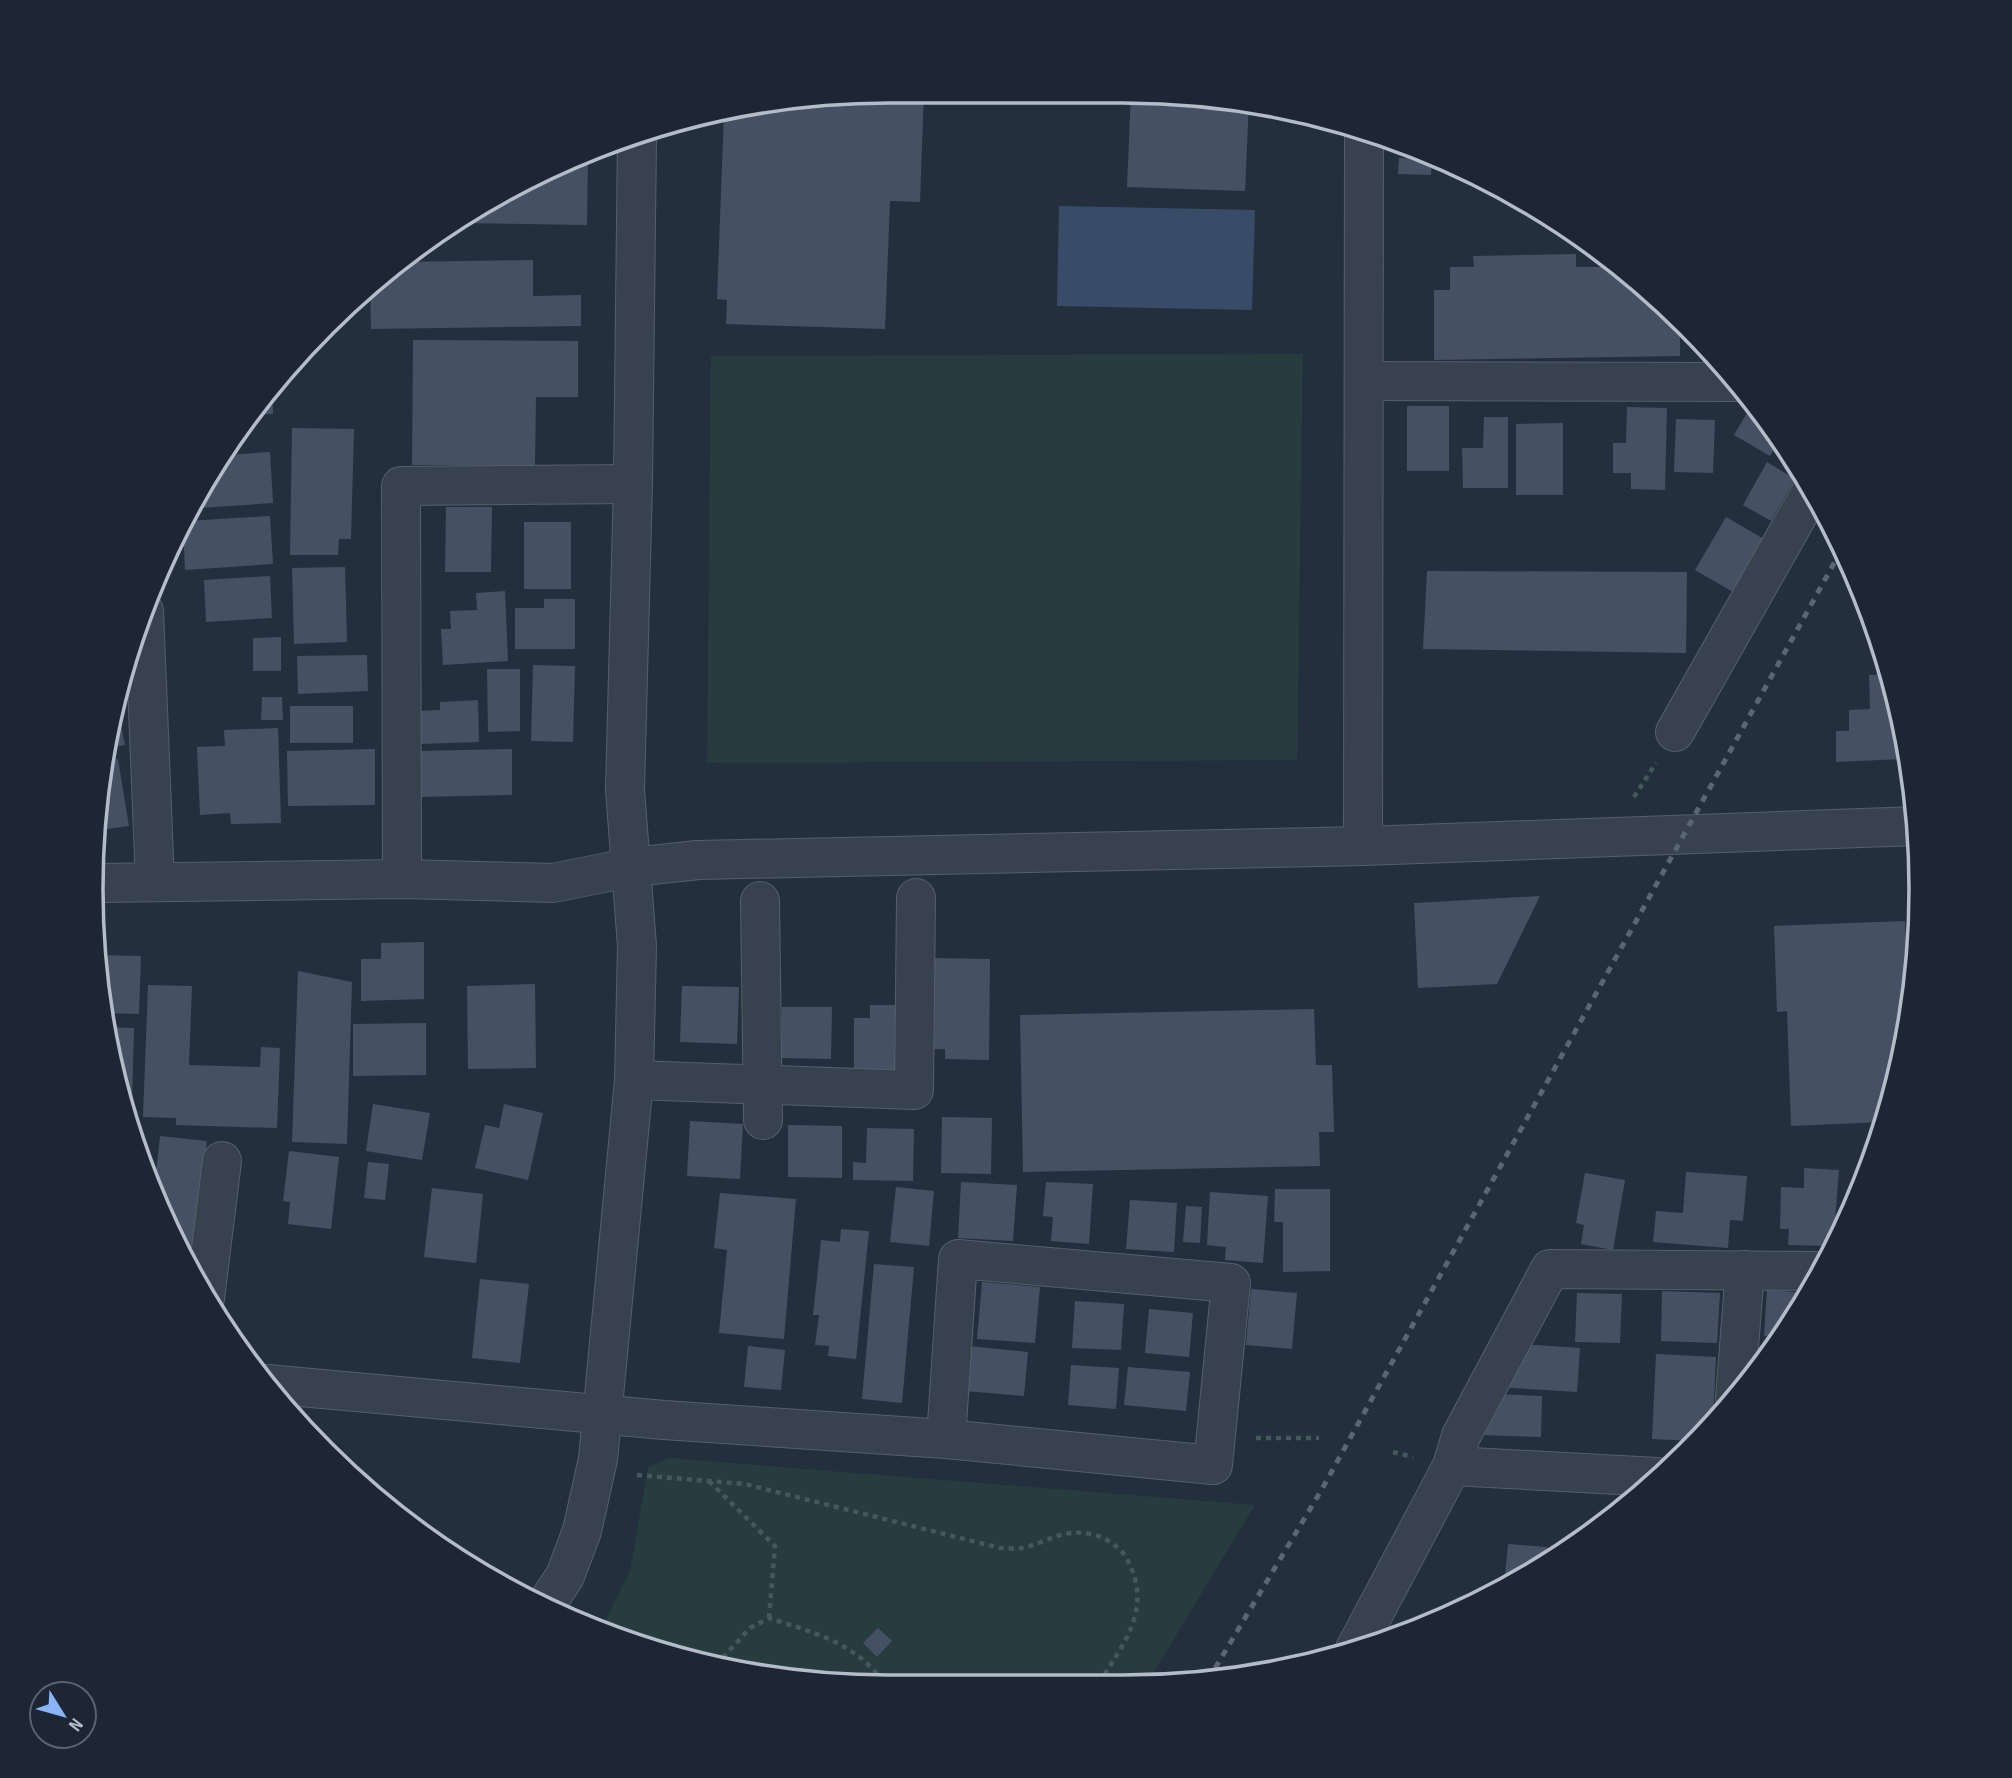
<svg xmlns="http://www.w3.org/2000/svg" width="2012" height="1778" viewBox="0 0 2012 1778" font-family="'Sofia Sans Condensed',sans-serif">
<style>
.green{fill:#263c3f}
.water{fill:#394c67}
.building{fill:#455162}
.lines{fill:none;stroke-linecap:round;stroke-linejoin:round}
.minor-casing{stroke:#565f6c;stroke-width:40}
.path{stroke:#44595c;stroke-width:4.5;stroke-dasharray:5 5;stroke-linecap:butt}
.minor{stroke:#38414e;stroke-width:38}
.rail{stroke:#5a6575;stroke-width:5;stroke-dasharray:7 7;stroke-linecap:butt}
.rim{fill:none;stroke:#b4bcc9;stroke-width:3.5}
</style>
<rect width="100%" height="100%" fill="#242f3e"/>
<g class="green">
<polygon points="1303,354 1297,760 707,763 711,356"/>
<polygon points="669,1458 1255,1505 1146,1685 836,1685 683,1660 601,1629 630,1571 648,1467"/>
</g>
<polygon class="water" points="1059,206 1255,210 1252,310 1057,306"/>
<g class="building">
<polygon points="889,91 924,91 920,202 890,201 885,329 726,324 727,300 717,299 724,113"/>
<polygon points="1131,92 1175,93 1249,102 1245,191 1127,187"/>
<polygon points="588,154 587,225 461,223 536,173"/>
<polygon points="1399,158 1432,159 1431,175 1398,174"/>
<polygon points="1576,254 1576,267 1607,267 1606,258 1649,289 1680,322 1680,356 1434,360 1434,290 1450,290 1450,267 1474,267 1473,256"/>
<polygon points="533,260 533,296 581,295 581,326 371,329 370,284 403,262"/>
<polygon points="413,340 578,341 578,397 536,397 535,466 412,465"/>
<polygon points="272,386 273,414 249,415 256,404"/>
<polygon points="1754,401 1779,440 1770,456 1734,435"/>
<rect x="1407" y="406" width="42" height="65"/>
<polygon points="1627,407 1667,408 1665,490 1631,489 1631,473 1613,473 1613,443 1626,443"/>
<polygon points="1484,417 1508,417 1508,488 1463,488 1462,448 1483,448"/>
<polygon points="1676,419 1715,420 1713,473 1674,472"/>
<polygon points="1563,423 1563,495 1516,495 1516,424"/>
<polygon points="292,428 354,429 351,539 339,539 338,555 290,555"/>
<polygon points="270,452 273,503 200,508 200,501 226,455"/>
<polygon points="1767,462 1795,479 1771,521 1743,505"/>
<polygon points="446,507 492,507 491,572 445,572"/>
<polygon points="270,516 273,564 185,570 183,529 188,521"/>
<polygon points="1726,517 1764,539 1733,592 1695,570"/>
<rect x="524" y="522" width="47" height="67"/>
<polygon points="345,567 347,642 294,644 292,568"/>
<polygon points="1427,571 1687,572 1686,653 1423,649"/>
<polygon points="270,576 272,618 206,622 204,580"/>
<polygon points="505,591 508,661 443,665 441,629 451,629 450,611 477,610 476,593"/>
<polygon points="544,599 575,599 575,649 515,649 515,608 544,608"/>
<polygon points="281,637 281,671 253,671 253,638"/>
<polygon points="367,655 368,691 298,694 297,656"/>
<polygon points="533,665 575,666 573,742 531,741"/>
<polygon points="487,669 520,669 520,731 488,732"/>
<polygon points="1890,674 1902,730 1903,759 1836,762 1836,731 1849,731 1849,710 1870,709 1869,675"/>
<polygon points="262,697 282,697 283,720 261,720"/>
<polygon points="478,700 479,742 420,744 419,711 440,710 440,702"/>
<polygon points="116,702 125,745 105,748 106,734"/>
<rect x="290" y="706" width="63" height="37"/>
<polygon points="278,728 281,823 231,824 230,813 200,815 197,747 225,746 224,730"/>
<polygon points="375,749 375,805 288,806 287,751"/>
<polygon points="512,749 512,795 420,797 419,751"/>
<polygon points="118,759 129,826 100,830 104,761"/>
<polygon points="1540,896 1497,984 1418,988 1414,903"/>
<polygon points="1905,921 1909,1017 1884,1122 1791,1126 1787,1011 1777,1012 1774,926"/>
<polygon points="424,942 424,999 361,1001 361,959 381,959 381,943"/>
<polygon points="95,955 141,956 139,1014 105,1013"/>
<polygon points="933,958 990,959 989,1060 945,1059 945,1049 933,1049"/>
<polygon points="298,971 352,982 347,1144 292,1142"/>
<polygon points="535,984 536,1068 468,1069 467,986"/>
<polygon points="148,985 192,986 189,1065 260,1067 261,1047 280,1048 277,1128 176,1125 176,1118 143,1117"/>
<polygon points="682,986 739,987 737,1044 680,1042"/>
<polygon points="870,1005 901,1005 900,1071 854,1070 854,1018 870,1018"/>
<polygon points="782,1007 832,1007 831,1059 782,1058"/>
<polygon points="1314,1009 1316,1065 1332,1065 1334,1132 1319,1132 1320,1166 1023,1172 1020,1015"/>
<polygon points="426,1023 426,1075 353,1076 353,1024"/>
<polygon points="107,1027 134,1028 132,1106 122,1106 118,1096"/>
<polygon points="373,1104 430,1113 422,1160 366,1151"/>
<polygon points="504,1104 543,1113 528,1180 475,1168 485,1125 499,1128"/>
<polygon points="942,1117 992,1118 991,1174 941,1173"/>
<polygon points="690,1121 743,1124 740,1179 687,1176"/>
<polygon points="788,1125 842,1126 842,1178 788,1177"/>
<polygon points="867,1128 914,1129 913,1181 853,1180 853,1162 866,1163"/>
<polygon points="160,1136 207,1141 191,1271 155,1183"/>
<polygon points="289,1151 339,1157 331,1229 288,1224 290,1202 283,1201"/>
<polygon points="368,1162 389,1164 385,1200 364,1198"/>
<polygon points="1804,1168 1839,1170 1833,1246 1788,1245 1789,1229 1780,1229 1781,1187 1804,1188"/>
<polygon points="1686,1172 1747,1176 1743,1221 1730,1220 1728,1248 1653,1242 1656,1211 1683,1213"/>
<polygon points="1585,1173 1625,1180 1613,1250 1581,1244 1584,1225 1576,1223"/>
<polygon points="961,1182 1017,1185 1013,1241 958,1238"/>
<polygon points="1046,1182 1093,1184 1089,1244 1051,1241 1053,1217 1043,1216"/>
<polygon points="896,1187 934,1191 929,1246 890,1242"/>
<polygon points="432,1188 483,1194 476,1263 424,1257"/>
<polygon points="1275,1189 1330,1189 1330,1271 1283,1272 1283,1222 1274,1222"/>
<polygon points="1210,1192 1268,1196 1263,1263 1225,1260 1226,1247 1207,1245"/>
<polygon points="720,1193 796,1199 784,1339 719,1333 727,1250 714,1248"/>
<polygon points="1130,1200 1177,1203 1174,1252 1126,1249"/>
<polygon points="1186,1206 1202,1207 1200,1243 1183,1242"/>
<polygon points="841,1229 869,1231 856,1359 828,1356 829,1346 815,1345 819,1315 813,1315 821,1240 840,1242"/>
<polygon points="874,1264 914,1267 902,1403 862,1399"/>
<polygon points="480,1279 529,1284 520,1363 472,1358"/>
<polygon points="982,1282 1040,1287 1035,1343 977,1339"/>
<polygon points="1251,1289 1297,1293 1292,1349 1246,1345"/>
<polygon points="1767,1290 1810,1293 1779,1337 1764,1336"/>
<polygon points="1662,1291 1720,1293 1717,1343 1661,1341"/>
<polygon points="1577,1293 1622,1294 1620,1343 1575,1342"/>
<polygon points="1075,1301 1124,1304 1121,1350 1072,1348"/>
<polygon points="1149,1309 1193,1313 1189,1357 1145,1353"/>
<polygon points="1519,1344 1580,1348 1577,1392 1496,1387"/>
<polygon points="748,1346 785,1350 781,1390 744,1387"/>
<polygon points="969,1346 1028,1352 1024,1396 965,1391"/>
<polygon points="1656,1354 1716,1357 1713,1425 1695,1441 1652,1439"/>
<polygon points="1071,1365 1119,1368 1116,1409 1068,1405"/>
<polygon points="1128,1367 1190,1372 1186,1411 1124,1405"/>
<polygon points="1499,1394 1542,1396 1541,1437 1476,1435"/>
<polygon points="1508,1544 1547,1547 1546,1561 1504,1587"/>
<polygon points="878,1628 892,1641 877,1657 863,1643"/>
</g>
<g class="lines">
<defs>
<g id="minor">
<polyline points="1364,381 1736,382"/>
<polyline points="144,611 155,882"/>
<polyline points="1675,732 1811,492"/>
<polyline points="1363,846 1364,129"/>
<polyline points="402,879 401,486 633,484"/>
<polyline points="96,883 402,879 553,883 633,867 698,860 1363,846 1918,826"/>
<polyline points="760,901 763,1120"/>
<polyline points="634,1080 914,1090 916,898"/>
<polyline points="205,1298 222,1161"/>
<polyline points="267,1384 664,1420 946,1439 1213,1465 1231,1283 958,1259 946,1439"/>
<polyline points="1735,1398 1745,1270"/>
<polyline points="1452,1466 1461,1436 1550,1269 1822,1271"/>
<polyline points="544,1608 565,1576 582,1531 598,1459 634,1080 637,946 625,790 633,484 637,135"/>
<polyline points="1354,1651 1452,1466 1657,1477"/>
</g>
</defs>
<use href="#minor" class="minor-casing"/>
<g class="path">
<polyline points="1634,797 1656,763"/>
<polyline points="1256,1438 1319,1438"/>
<polyline points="1393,1452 1413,1457"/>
<path d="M637,1475l108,9 255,64c7,0 16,1 22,0 25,-5 39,-20 68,-14 15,2 32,14 38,27 25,49 -5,83 -30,124"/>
<polyline points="709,1481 775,1546 769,1618"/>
<path d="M716,1665l34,-37 19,-10c43,14 91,26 116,67"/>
</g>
<use href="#minor" class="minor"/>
<polyline class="rail" points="1208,1680 1322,1489 1843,547"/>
</g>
<path d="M0 0H2012V1778H0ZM889 103H1123A786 786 0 0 1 1909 889V889A786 786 0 0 1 1123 1675H889A786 786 0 0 1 103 889V889A786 786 0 0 1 889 103Z" fill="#1d2633" fill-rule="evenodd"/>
<path class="rim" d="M889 103H1123A786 786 0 0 1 1909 889V889A786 786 0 0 1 1123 1675H889A786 786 0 0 1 103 889V889A786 786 0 0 1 889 103Z"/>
<g transform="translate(63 1715) rotate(127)"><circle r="33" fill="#1d2633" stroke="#59626f" stroke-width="2"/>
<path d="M0-5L12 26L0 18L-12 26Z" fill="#8ab4f8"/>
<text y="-10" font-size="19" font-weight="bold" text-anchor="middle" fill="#b4bcc9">N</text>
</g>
</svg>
